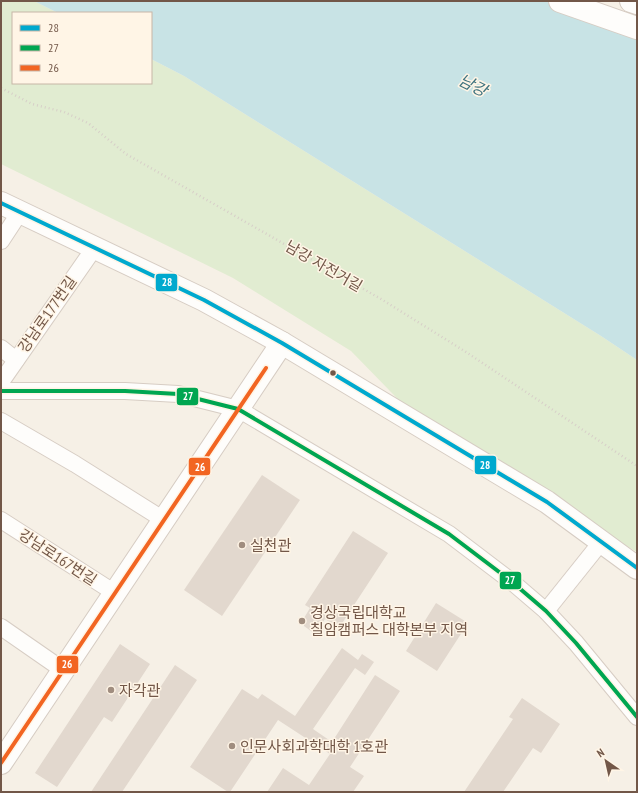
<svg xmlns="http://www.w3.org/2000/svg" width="638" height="793" viewBox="0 0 638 793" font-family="'PT Sans Narrow','Noto Sans KR',sans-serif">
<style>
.green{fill:#e1ecd1}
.water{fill:#c8e3e5}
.building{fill:#e2d8ce}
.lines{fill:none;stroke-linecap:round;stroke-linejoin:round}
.street-casing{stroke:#d7cdc4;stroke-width:18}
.secondary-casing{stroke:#d6ccc3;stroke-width:24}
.path{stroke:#d7cfc8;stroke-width:2.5;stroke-dasharray:1 3;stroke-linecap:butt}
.street{stroke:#fefdfb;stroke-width:16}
.secondary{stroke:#fefdfb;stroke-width:22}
.bus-1-casing{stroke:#fff5e6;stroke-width:7}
.bus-2-casing{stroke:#fff5e6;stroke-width:7}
.bus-3-casing{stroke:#fff5e6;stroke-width:7}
.bus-1{stroke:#00a9ce;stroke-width:4}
.bus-2{stroke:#00a651;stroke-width:4}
.bus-3{stroke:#f26522;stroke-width:4}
.bus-dot{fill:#725748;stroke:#fff5e6;stroke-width:1.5}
.poi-dot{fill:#a08d7f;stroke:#fff5e6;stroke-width:1.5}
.labels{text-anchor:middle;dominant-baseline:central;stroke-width:3;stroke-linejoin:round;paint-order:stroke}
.street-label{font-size:15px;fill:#725748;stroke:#fff5e6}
.poi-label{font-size:15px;fill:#725748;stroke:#fff5e6;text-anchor:start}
.water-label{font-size:16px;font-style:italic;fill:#3f737f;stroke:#fff5e6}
.line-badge{stroke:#fff5e6;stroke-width:1.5}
.badge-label{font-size:11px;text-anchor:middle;font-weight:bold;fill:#fff}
</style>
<rect width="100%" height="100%" fill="#f6f0e6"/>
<polygon class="green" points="1,1 34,1 58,13 13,13 13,83 151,83 151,59 184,76 601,336 637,360 637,552 426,428 351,351 233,278 1,164"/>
<polygon class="water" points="34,1 558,1 637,34 637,360 601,336 184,76 151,59 151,13 58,13"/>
<g class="building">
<polygon points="262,475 300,500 222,616 184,590"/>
<polygon points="353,531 388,553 339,628 325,619 315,634 304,626 304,618 310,608 305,605"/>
<polygon points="436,603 468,623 437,671 406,651"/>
<polygon points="120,644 150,664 112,722 104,717 57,787 35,773"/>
<polygon points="342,648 358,660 362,654 374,662 365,675 355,668 313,729 332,742 375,675 400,691 350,767 364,776 353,792 267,792 283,768 309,785 330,754 278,720 230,792 228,792 190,767 242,689 258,699 262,694 295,716"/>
<polygon points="175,665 197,680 122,792 91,792"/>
<polygon points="522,698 560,724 541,753 533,748 503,792 464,792 513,719 509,717"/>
</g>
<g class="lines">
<defs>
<g id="street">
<polyline points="1,241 20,212"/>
<polyline points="1,348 16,360"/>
<polyline points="1,382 95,247"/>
<polyline points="1,391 125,391 178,394 238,409 449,534 511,581 546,611 576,643 637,717"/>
<polyline points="1,421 75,464 164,520"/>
<polyline points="1,520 115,593"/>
<polyline points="546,611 602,541"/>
<polyline points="1,627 63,670"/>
</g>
<g id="secondary">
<polyline points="560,1 637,28"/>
<polyline points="631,1 637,3"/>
<polyline points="1,203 204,300 282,343 547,502 637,568"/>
<polyline points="1,763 282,343"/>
</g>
</defs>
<use href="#street" class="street-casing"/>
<use href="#secondary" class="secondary-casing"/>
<polyline class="path" points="1,88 32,104 64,112 88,123 126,154 381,299 466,352 637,466"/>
<use href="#street" class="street"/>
<use href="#secondary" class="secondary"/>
<defs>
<polyline id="bus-1" points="1,203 204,300 282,343 547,502 637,568"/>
<polyline id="bus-2" points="1,391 125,391 178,394 238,409 449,534 511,581 546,611 576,643 637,717"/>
<polyline id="bus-3" points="1,763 266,368"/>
</defs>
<use href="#bus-1" class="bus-1-casing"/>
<use href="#bus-2" class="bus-2-casing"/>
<use href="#bus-3" class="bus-3-casing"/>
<use href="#bus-1" class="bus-1"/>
<use href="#bus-2" class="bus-2"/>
<use href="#bus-3" class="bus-3"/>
</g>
<circle class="bus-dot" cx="333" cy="373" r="3.5"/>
<g class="poi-dot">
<circle cx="242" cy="545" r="4"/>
<circle cx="302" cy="621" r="4"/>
<circle cx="111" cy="690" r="4"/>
<circle cx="232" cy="746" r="4"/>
</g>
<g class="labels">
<g class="street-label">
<text transform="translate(324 266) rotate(30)">남강 자전거길</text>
<text transform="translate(47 314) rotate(-55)">강남로177번길</text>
<text transform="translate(58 557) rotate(33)">강남로167번길</text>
</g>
<g class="poi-label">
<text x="250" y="545">실천관</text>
<text x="310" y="612">경상국립대학교<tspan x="310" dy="17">칠암캠퍼스 대학본부 지역</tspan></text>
<text x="119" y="690">자각관</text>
<text x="240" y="746">인문사회과학대학 1호관</text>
</g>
<g class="water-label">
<text transform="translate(473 85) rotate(27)">남강</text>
</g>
</g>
<g class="line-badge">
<rect x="155" y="273" width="23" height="19" rx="4" fill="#00a9ce"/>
<rect x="176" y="387" width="23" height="19" rx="4" fill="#00a651"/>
<rect x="474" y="455" width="23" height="20" rx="4" fill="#00a9ce"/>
<rect x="188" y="457" width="23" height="19" rx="4" fill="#f26522"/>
<rect x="499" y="571" width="23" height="19" rx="4" fill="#00a651"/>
<rect x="56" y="655" width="23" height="19" rx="4" fill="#f26522"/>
</g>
<g class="badge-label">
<text x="167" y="286">28</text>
<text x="188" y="400">27</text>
<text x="485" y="469">28</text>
<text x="200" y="471">26</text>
<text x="510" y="584">27</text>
<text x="67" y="668">26</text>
</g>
<rect width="638" height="793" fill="none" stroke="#725748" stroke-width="4"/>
<rect x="12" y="12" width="140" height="72" fill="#fff5e6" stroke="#c7b6a7"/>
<rect x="20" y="25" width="20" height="6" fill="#00a9ce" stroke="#c7b6a7"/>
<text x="48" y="32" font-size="12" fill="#725748">28</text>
<rect x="20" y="45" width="20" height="6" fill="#00a651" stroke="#c7b6a7"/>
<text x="48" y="52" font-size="12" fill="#725748">27</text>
<rect x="20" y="65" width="20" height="6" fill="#f26522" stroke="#c7b6a7"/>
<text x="48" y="72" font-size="12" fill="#725748">26</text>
<g transform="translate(606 761) rotate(326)" stroke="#fff5e6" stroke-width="3" paint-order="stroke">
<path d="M0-3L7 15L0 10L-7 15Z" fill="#725748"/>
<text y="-6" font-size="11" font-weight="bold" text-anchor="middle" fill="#725748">N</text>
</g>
</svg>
